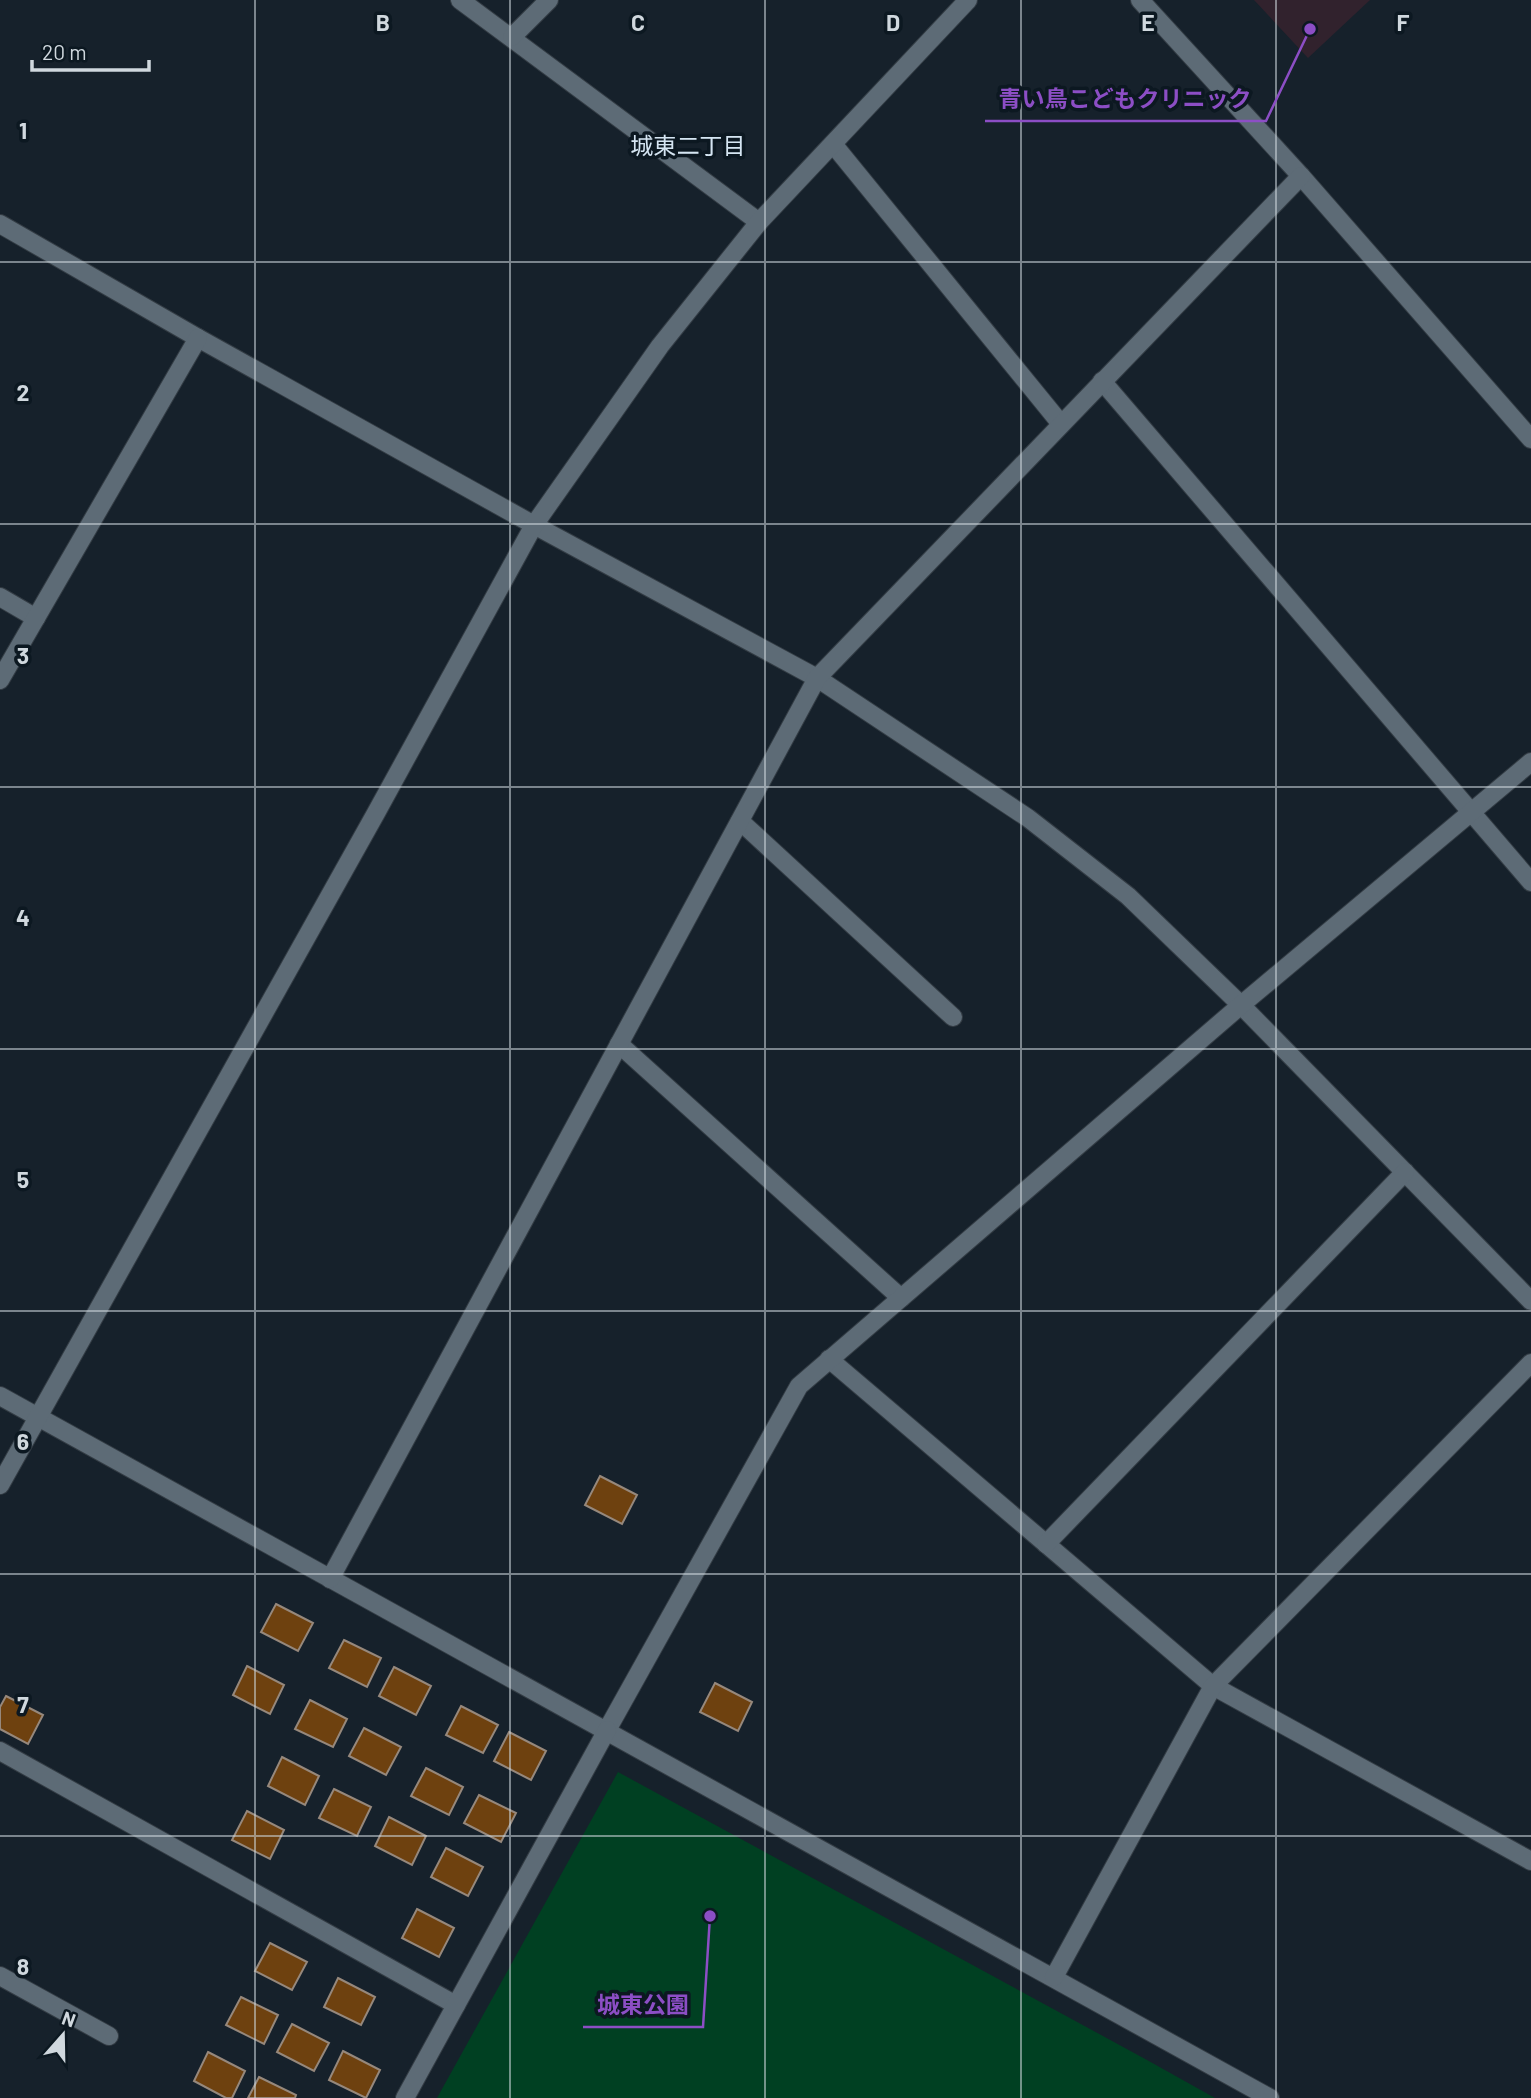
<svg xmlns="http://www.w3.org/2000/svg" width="1531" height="2098" viewBox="0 0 1531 2098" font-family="Barlow,'Noto Sans JP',sans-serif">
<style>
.medical{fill:#31222d}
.green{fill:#004022}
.building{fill:#6e410f;stroke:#96887c;stroke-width:2}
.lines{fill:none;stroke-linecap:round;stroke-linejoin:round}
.street-casing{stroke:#333c44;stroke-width:20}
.secondary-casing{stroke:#333c44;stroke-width:20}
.street{stroke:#5d6b76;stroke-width:18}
.secondary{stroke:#5d6b76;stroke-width:18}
.grid{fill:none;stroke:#d0d8de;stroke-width:2;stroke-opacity:0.55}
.labels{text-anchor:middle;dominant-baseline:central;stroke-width:7;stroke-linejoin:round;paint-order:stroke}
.neighbourhood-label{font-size:23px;fill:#d5e5f2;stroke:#0c1821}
.grid-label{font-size:23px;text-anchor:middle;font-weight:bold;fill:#d0d8de;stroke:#0c1821;stroke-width:7;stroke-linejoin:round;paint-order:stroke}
.leader{fill:none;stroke:#8c4ec5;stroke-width:2.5}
.callout-dot{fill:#8c4ec5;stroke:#0c1821;stroke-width:2.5}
.callout-label{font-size:23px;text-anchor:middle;font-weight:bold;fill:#8c4ec5;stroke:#0c1821;stroke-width:7;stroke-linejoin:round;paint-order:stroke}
</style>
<rect width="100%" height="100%" fill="#16212b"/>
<polygon class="medical" points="1254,0 1370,0 1308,58"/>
<polygon class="green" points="618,1772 1147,2060 1215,2098 437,2098"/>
<g class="building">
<polygon points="600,1476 637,1495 622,1524 585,1505"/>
<polygon points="276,1604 313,1623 298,1651 261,1632"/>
<polygon points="344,1640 381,1658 367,1687 329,1668"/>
<polygon points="247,1666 284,1685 270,1714 233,1695"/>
<polygon points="394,1667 431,1686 416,1715 379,1696"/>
<polygon points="715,1683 752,1702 738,1731 700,1712"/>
<polygon points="6,1696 43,1715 28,1744 0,1729 0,1707"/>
<polygon points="310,1700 347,1719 333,1747 295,1729"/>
<polygon points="461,1706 498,1725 483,1753 446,1735"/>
<polygon points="364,1728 401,1747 386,1775 349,1756"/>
<polygon points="509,1732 546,1751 531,1780 494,1761"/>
<polygon points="282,1757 319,1776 305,1805 268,1786"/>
<polygon points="426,1768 463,1787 449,1815 411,1796"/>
<polygon points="334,1789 371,1807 357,1836 319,1818"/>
<polygon points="479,1795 516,1813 501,1842 464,1823"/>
<polygon points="247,1811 284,1830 270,1859 232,1840"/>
<polygon points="389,1817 426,1836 412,1865 375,1846"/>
<polygon points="446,1848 483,1867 468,1896 431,1877"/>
<polygon points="417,1909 454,1928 439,1957 402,1938"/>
<polygon points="270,1943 307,1962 292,1990 255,1971"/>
<polygon points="338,1978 375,1997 361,2025 324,2007"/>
<polygon points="241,1997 278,2015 264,2044 226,2025"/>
<polygon points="292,2024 329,2043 314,2071 277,2052"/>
<polygon points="343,2051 380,2070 366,2098 329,2080"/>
<polygon points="208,2052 245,2071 232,2098 226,2098 194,2081"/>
<polygon points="259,2077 296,2095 295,2098 248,2098"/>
</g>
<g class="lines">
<defs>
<g id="street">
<polyline points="460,0 759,222"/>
<polyline points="1140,0 1301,176 1531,439"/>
<polyline points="512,37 549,0"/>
<polyline points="833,144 1061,424"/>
<polyline points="0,224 198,338 534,525 817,678 1028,818 1128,896 1241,1005 1531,1301"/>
<polyline points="1102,381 1531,882"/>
<polyline points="0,597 36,618"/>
<polyline points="0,680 198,338"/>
<polyline points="740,821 953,1017"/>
<polyline points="619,1044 901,1298"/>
<polyline points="829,1359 1213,1686 1531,1861"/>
<polyline points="0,1396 1270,2098"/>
<polyline points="1046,1544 1405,1172"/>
<polyline points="330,1579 817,678 1301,176"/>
<polyline points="607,1730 799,1386 1241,1005 1531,762"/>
<polyline points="0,1751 456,2005"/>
<polyline points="0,1976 109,2036"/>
<polyline points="1054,1977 1213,1686 1531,1363"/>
</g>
<g id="secondary">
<polyline points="0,1485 376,813 534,525 660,346 759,222 968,0"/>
<polyline points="405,2098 607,1730"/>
</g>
</defs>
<use href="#street" class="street-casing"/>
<use href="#secondary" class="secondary-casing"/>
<use href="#street" class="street"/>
<use href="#secondary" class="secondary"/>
</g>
<path class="grid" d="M255,0v2098M510,0v2098M765,0v2098M1021,0v2098M1276,0v2098M0,262h1531M0,524h1531M0,787h1531M0,1049h1531M0,1311h1531M0,1574h1531M0,1836h1531"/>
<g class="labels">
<g class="neighbourhood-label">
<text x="688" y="145">城東二丁目</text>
</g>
</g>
<g class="grid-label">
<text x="383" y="31">B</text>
<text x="638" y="31">C</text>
<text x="893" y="31">D</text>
<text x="1148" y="31">E</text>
<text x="1403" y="31">F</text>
<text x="23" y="139">1</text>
<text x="23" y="401">2</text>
<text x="23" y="664">3</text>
<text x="23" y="926">4</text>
<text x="23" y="1188">5</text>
<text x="23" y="1450">6</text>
<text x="23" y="1713">7</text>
<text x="23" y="1975">8</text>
</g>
<path class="leader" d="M1310 29L1266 121H985M710 1916L703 2027H583"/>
<g class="callout-dot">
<circle cx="1310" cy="29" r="7"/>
<circle cx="710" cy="1916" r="7"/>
</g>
<g class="callout-label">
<text x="1125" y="107">青い鳥こどもクリニック</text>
<text x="643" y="2013">城東公園</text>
</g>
<g transform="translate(63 2035) rotate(20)" stroke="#0c1821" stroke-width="5" paint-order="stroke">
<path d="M0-5L12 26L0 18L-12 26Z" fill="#d0d8de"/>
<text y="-10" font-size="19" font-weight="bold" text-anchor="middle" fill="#d0d8de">N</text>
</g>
<path d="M32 60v10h117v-10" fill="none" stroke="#d0d8de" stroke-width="3.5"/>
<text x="42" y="60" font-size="21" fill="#d0d8de" stroke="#0c1821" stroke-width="5" paint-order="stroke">20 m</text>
</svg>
